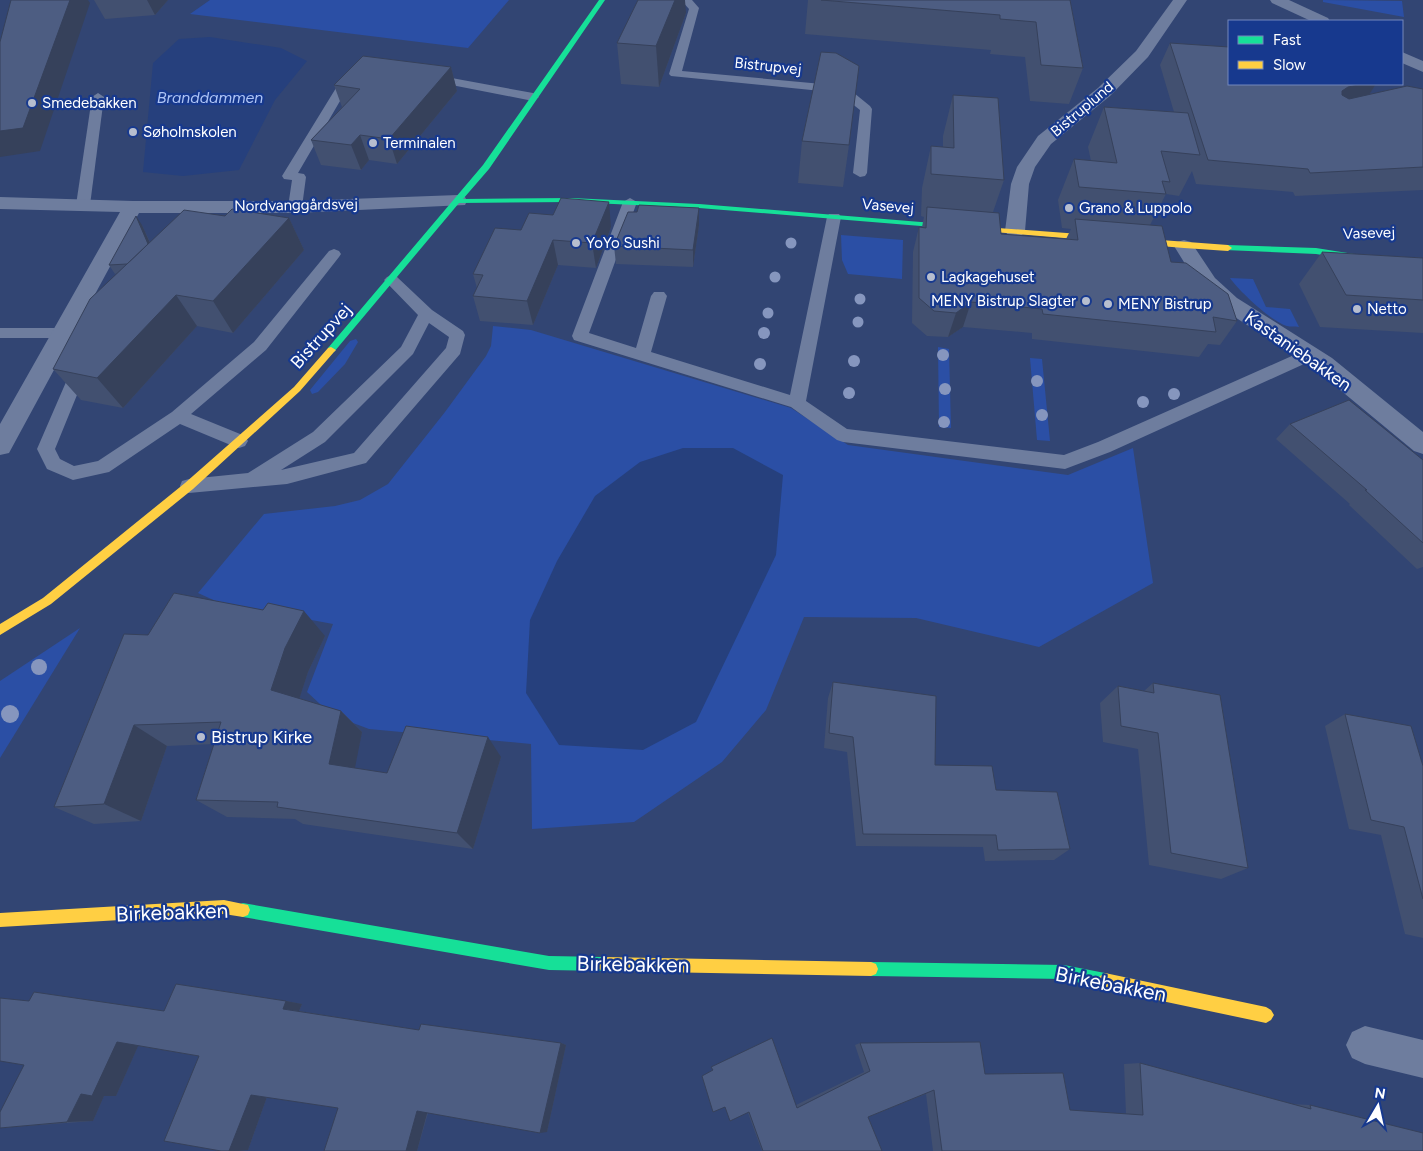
<svg xmlns="http://www.w3.org/2000/svg" width="1423" height="1151" viewBox="0 0 1423 1151" font-family="Figtree,sans-serif">
<style>
.green{fill:#2b4fa5}
.water{fill:#26407d}
.lines{fill:none;stroke-linecap:round;stroke-linejoin:round}
.lane{fill:#6e7d9e;fill-rule:evenodd}
.street{fill:#6e7d9e;fill-rule:evenodd}
.fast{fill:#16e098;fill-rule:evenodd}
.slow{fill:#ffcf43;fill-rule:evenodd}
.tree{fill:#8696be}
.wall{fill:#425070}
.shaded-wall{fill:#36415b}
.building{fill:#4d5d82;stroke:#36415b}
.poi-dot{fill:#b7bece;stroke:#17398e;stroke-width:2}
.labels{text-anchor:middle;dominant-baseline:central;stroke-width:4.5;stroke-linejoin:round;paint-order:stroke}
.far-street-label{font-size:15px;fill:#fff;stroke:#17398e}
.far-poi-label{font-size:15px;fill:#fff;stroke:#17398e;text-anchor:start}
.far-water-label{font-size:16px;font-style:italic;fill:#afc5f6;stroke:#17398e}
.street-label{font-size:18px;fill:#fff;stroke:#17398e}
.poi-label{font-size:18px;fill:#fff;stroke:#17398e;text-anchor:start}
.near-street-label{font-size:21px;fill:#fff;stroke:#17398e}
</style>
<rect width="100%" height="100%" fill="#324573"/>
<g class="green">
<polygon points="210,0 509,0 468,48 190,14"/>
<polygon points="1323,0 1402,1 1404,17 1323,2"/>
<polygon points="841,235 903,240 902,279 848,274 842,260"/>
<path d="M1230,278l23,1 13,28 24,2 9,18c-4,-1 -9,0 -12,-1 -15,-4 -48,-35 -57,-48z"/>
<polygon points="493,326 531,330 791,408 848,445 1068,475 1133,448 1153,583 1039,647 916,618 804,617 766,710 722,762 634,822 532,829 531,744 369,729 332,715 307,692 333,624 220,603 198,593 264,514 335,506 360,500 388,484 445,412 486,356 491,346"/>
<polygon points="356,339 358,342 345,364 318,392 312,394 310,390 350,341"/>
<polygon points="938,347 949,349 951,428 939,427"/>
<polygon points="1030,358 1042,359 1050,441 1037,440"/>
<polygon points="80,628 0,758 0,681"/>
</g>
<g class="water">
<polygon points="210,37 281,48 307,61 275,100 239,170 183,176 143,172 153,63 179,39"/>
<polygon points="683,448 733,448 783,475 776,555 696,722 643,750 559,745 526,693 530,620 557,561 595,496 640,462"/>
</g>
<g class="lines">
<g class="lane">
<polygon points="681,0 692,0 699,8 682,71 833,85 854,93 870,106 872,109 867,173 865,176 860,177 853,173 860,110 846,99 831,92 671,76 669,74 689,9"/>
<polygon points="354,70 360,74 354,77 298,173 304,174 306,177 302,207 300,210 290,210 288,207 292,180 284,179 282,176 344,75 346,73"/>
<polygon points="430,74 533,93 539,97 533,101 426,80 424,78 426,76"/>
<polygon points="98,93 104,97 90,205 83,209 76,205 92,97"/>
<polygon points="630,198 637,202 589,333 636,348 651,296 654,292 664,292 667,296 651,352 790,395 827,217 829,214 839,214 841,217 806,401 847,429 1064,455 1098,442 1303,351 1309,349 1315,351 1317,355 1315,359 1110,452 1065,469 843,442 837,440 791,407 574,340 572,336 623,202"/>
<polygon points="334,249 339,251 341,254 339,257 266,350 191,414 245,436 248,441 245,446 239,448 233,446 180,424 109,472 73,480 47,469 37,449 76,359 82,357 88,359 90,363 55,449 60,459 74,466 98,461 172,412 254,342 329,251"/>
<path d="M392,275l5,2 35,33 31,21 2,4 -5,19 -94,109 -79,21 -98,9 -7,-2 -2,-5 2,-5 7,-2 59,-6 65,-41 88,-85 17,-32 -34,-35 3,-3zM429,323l20,14 -3,11 -92,105 -73,17 44,-28 88,-88z"/>
<polygon points="0,328 63,328 69,329 71,333 69,337 63,338 0,338"/>
</g>
<g class="street">
<polygon points="1173,0 1187,0 1148,57 1110,96 1051,144 1035,167 1029,184 1025,231 1022,235 1015,237 1008,235 1005,231 1011,184 1017,167 1038,136 1098,88 1136,51"/>
<polygon points="1270,0 1289,0 1328,18 1330,21 1311,21 1272,3"/>
<polygon points="1402,52 1423,61 1423,72 1402,63"/>
<polygon points="458,195 465,197 467,201 465,205 295,213 139,213 9,453 0,455 0,424 120,212 0,209 0,197 133,201 295,201"/>
<polygon points="1184,240 1191,242 1215,278 1237,298 1332,358 1423,432 1423,454 1414,451 1316,370 1221,308 1200,288 1174,246 1177,242"/>
<polygon points="1365,1026 1423,1040 1423,1078 1365,1064 1352,1058 1346,1045 1352,1032"/>
</g>
<g class="fast">
<polygon points="599,0 605,0 489,169 463,199 571,198 699,204 933,223 937,225 933,227 699,208 571,202 459,203 334,352 328,352 328,348 483,165"/>
<polygon points="1228,245 1316,248 1379,258 1423,260 1423,266 1379,264 1316,254 1225,250 1224,248"/>
<polygon points="243,903 549,956 604,957 609,959 611,964 609,969 604,971 549,970 243,917 238,915 236,910 238,905"/>
<polygon points="871,962 1064,965 1105,973 1110,976 1113,981 1110,986 1105,989 1064,979 871,976 866,974 864,969 866,964"/>
</g>
<g class="slow">
<polygon points="930,223 1228,245 1232,248 1228,251 1184,248 933,227 929,225"/>
<polygon points="331,347 336,350 334,352 300,391 193,489 51,604 0,635 0,624 43,598 185,483 294,387 328,348"/>
<polygon points="224,900 248,905 250,910 248,915 243,917 224,914 0,927 0,913"/>
<polygon points="604,957 871,962 876,964 878,969 876,974 871,976 604,971 599,969 597,964 599,959"/>
<polygon points="1105,973 1266,1007 1271,1010 1274,1015 1271,1020 1266,1023 1105,989 1100,986 1097,981 1100,976"/>
</g>
</g>
<g class="tree">
<circle cx="791" cy="243" r="5.5"/>
<circle cx="775" cy="277" r="5.5"/>
<circle cx="860" cy="299" r="5.5"/>
<circle cx="768" cy="313" r="5.5"/>
<circle cx="858" cy="322" r="5.5"/>
<circle cx="764" cy="333" r="6"/>
<circle cx="943" cy="355" r="6"/>
<circle cx="854" cy="361" r="6"/>
<circle cx="760" cy="364" r="6"/>
<circle cx="1037" cy="381" r="6"/>
<circle cx="945" cy="389" r="6"/>
<circle cx="849" cy="393" r="6"/>
<circle cx="1174" cy="394" r="6"/>
<circle cx="1143" cy="402" r="6"/>
<circle cx="1042" cy="415" r="6"/>
<circle cx="944" cy="422" r="6"/>
<circle cx="39" cy="667" r="8"/>
<circle cx="10" cy="714" r="9"/>
</g>
<g class="wall">
<polygon points="94,0 168,0 155,15 105,19"/>
<polygon points="808,0 1070,0 1083,68 1069,104 1030,101 1025,57 990,54 991,50 805,34"/>
<polygon points="686,13 659,87 621,84 617,43"/>
<polygon points="1170,43 1229,84 1376,84 1369,94 1423,89 1423,190 1295,196 1293,192 1196,184 1192,171 1179,196 1166,194 1150,225 1171,262 1237,321 1220,345 1208,344 1199,357 1032,339 1032,333 963,327 948,337 927,336 912,323 913,252 919,227 922,227 924,217 921,216 922,188 931,146 943,147 943,136 953,95 1004,180 993,212 1001,234 1066,239 1071,229 1062,228 1058,200 1074,159 1091,161 1088,147 1104,107 1174,112 1160,65"/>
<polygon points="451,67 457,91 397,164 369,160 361,170 321,165 311,140 342,107 334,85"/>
<polygon points="802,141 849,145 843,187 798,183"/>
<polygon points="225,216 289,218 304,250 233,333 197,326 123,408 81,400 53,369 117,273 115,274 109,265 142,225 150,242"/>
<polygon points="699,225 693,267 616,264 614,246"/>
<polygon points="611,227 596,268 558,265 533,325 480,321 473,296 477,288 473,274 521,230"/>
<polygon points="1322,252 1423,258 1423,333 1320,327 1299,284"/>
<polygon points="1290,424 1423,460 1423,567 1417,569 1349,505 1350,504 1276,439"/>
<polygon points="148,635 325,636 308,672 299,699 341,711 362,732 354,768 387,773 501,757 473,849 303,824 295,819 227,817 196,800 214,744 167,746 141,821 94,824 54,807"/>
<polygon points="833,682 935,765 996,790 1070,849 1054,860 985,861 983,847 856,846 847,752 824,748 828,698"/>
<polygon points="1153,683 1248,868 1221,879 1149,865 1138,749 1103,742 1100,703 1118,686 1144,691"/>
<polygon points="1345,714 1423,766 1423,938 1405,934 1381,835 1349,829 1325,726"/>
<polygon points="29,1001 164,1011 286,1001 302,1004 299,1011 419,1030 561,1043 566,1045 547,1132 428,1113 417,1151 338,1108 267,1097 248,1150 238,1151 221,1151 199,1056 138,1046 116,1096 104,1096 93,1121 0,1128 24,1065"/>
<polygon points="860,1043 985,1074 1070,1110 1126,1114 1124,1064 1140,1063 1291,1104 1310,1105 1423,1151 933,1151 926,1094 868,1117 882,1151 762,1151 748,1113 724,1107 702,1076 796,1105 864,1072 855,1045"/>
</g>
<g class="shaded-wall">
<polygon points="70,0 88,0 90,3 40,151 0,157 0,131"/>
<polygon points="147,0 168,0 155,15"/>
<polygon points="675,0 685,0 686,13 659,87 656,46"/>
<polygon points="451,67 457,91 397,164 389,139"/>
<polygon points="1335,84 1376,84 1363,104 1327,114"/>
<polygon points="360,135 369,160 361,170 351,145"/>
<polygon points="609,202 611,227 596,268 592,243"/>
<polygon points="699,208 699,225 693,267 693,250"/>
<polygon points="136,216 142,225 158,261 140,263"/>
<polygon points="289,218 304,250 233,333 213,301"/>
<polygon points="553,240 558,265 533,325 527,301"/>
<polygon points="176,295 197,326 123,408 97,378"/>
<polygon points="971,302 963,327 948,337 956,313"/>
<polygon points="304,611 325,636 308,672 295,712 271,690 285,648"/>
<polygon points="341,711 362,732 352,783 329,764"/>
<polygon points="134,725 167,746 141,821 104,804"/>
<polygon points="488,737 501,757 473,849 457,833"/>
<polygon points="286,1001 302,1004 299,1011 283,1009"/>
<polygon points="117,1042 139,1044 116,1096 104,1096 93,1121 67,1122 81,1094"/>
<polygon points="561,1043 566,1045 547,1132 540,1133"/>
<polygon points="268,1094 248,1150 238,1151 229,1151 251,1095"/>
<polygon points="428,1110 417,1151 406,1151 417,1111"/>
</g>
<g class="building">
<polygon points="11,0 70,0 23,128 0,131 0,42"/>
<polygon points="638,0 675,0 656,46 617,43"/>
<polygon points="821,0 1070,0 1083,68 1041,65 1036,22 1000,19 1000,15"/>
<polygon points="1170,43 1229,47 1229,84 1364,84 1348,87 1342,91 1342,95 1349,99 1407,86 1423,89 1423,167 1310,173 1308,169 1208,160"/>
<polygon points="821,52 836,53 859,66 849,145 802,141"/>
<polygon points="363,56 451,67 389,139 360,135 351,145 311,140 360,89 334,85"/>
<polygon points="953,95 998,98 1004,180 931,174 931,146 954,148"/>
<polygon points="1104,107 1188,113 1200,155 1161,151 1170,182 1162,181 1166,194 1079,187 1074,159 1117,163"/>
<polygon points="561,198 609,202 592,243 553,240 527,301 473,296 483,275 473,274 495,228 521,230 529,213 553,215"/>
<polygon points="639,205 699,208 693,250 614,246 628,212 637,212"/>
<polygon points="927,207 999,213 1001,234 1078,240 1075,219 1162,226 1171,262 1186,263 1228,294 1237,321 1213,317 1216,332 1043,314 1042,309 971,302 956,313 934,311 919,298 919,227 926,228"/>
<polygon points="232,209 289,218 213,301 176,295 97,378 53,369 90,299 184,210 225,216"/>
<polygon points="136,216 148,244 127,264 109,265"/>
<polygon points="1322,252 1423,258 1423,300 1346,295"/>
<polygon points="1349,400 1423,460 1423,543 1365,490 1367,490 1290,424"/>
<polygon points="174,593 263,610 268,603 304,611 285,648 271,690 341,711 329,764 387,773 406,726 488,737 457,833 277,807 278,802 196,800 221,722 134,725 104,804 54,807 124,634 148,635"/>
<polygon points="833,682 936,696 935,765 992,766 996,790 1057,792 1070,849 998,850 996,835 863,834 853,737 829,733"/>
<polygon points="1153,683 1220,695 1248,868 1171,853 1158,733 1121,726 1118,686 1154,693"/>
<polygon points="1345,714 1411,726 1423,766 1423,899 1404,827 1371,820"/>
<polygon points="176,984 286,1001 283,1009 419,1030 421,1024 561,1043 540,1133 417,1111 406,1151 324,1151 338,1108 251,1095 229,1151 221,1151 164,1141 199,1056 117,1042 92,1096 81,1094 67,1122 0,1128 0,1112 24,1065 0,1061 0,998 29,1001 34,992 164,1011"/>
<polygon points="772,1038 797,1108 870,1071 860,1043 980,1042 985,1074 1063,1073 1070,1110 1143,1115 1140,1063 1311,1109 1310,1105 1423,1133 1423,1151 942,1151 934,1090 868,1117 882,1151 763,1151 749,1112 730,1121 725,1107 713,1112 702,1076 713,1070 711,1067"/>
</g>
<g class="poi-dot">
<circle cx="32" cy="103" r="5"/>
<circle cx="133" cy="132" r="5"/>
<circle cx="373" cy="143" r="5"/>
<circle cx="1069" cy="208" r="5"/>
<circle cx="576" cy="243" r="5"/>
<circle cx="931" cy="277" r="5"/>
<circle cx="1086" cy="301" r="5"/>
<circle cx="1108" cy="304" r="5"/>
<circle cx="1357" cy="309" r="5"/>
<circle cx="201" cy="737" r="5"/>
</g>
<g class="labels">
<g class="far-street-label">
<text transform="translate(768 66) rotate(6)">Bistrupvej</text>
<text transform="translate(1082 109) rotate(-40)">Bistruplund</text>
<text transform="translate(296 205) rotate(-1)">Nordvanggårdsvej</text>
<text transform="translate(888 206) rotate(5)">Vasevej</text>
<text transform="translate(1369 233) rotate(-2)">Vasevej</text>
</g>
<g class="far-poi-label">
<text x="42" y="103">Smedebakken</text>
<text x="143" y="132">Søholmskolen</text>
<text x="383" y="143">Terminalen</text>
<text x="1079" y="208">Grano &amp; Luppolo</text>
<text x="586" y="243">YoYo Sushi</text>
<text x="941" y="277">Lagkagehuset</text>
<text x="1076" y="301" text-anchor="end">MENY Bistrup Slagter</text>
<text x="1118" y="304">MENY Bistrup</text>
<text x="1367" y="309">Netto</text>
</g>
<g class="far-water-label">
<text x="210" y="97">Branddammen</text>
</g>
<g class="street-label">
<text transform="translate(321 336) rotate(-48)">Bistrupvej</text>
<text transform="translate(1298 351) rotate(35)">Kastaniebakken</text>
</g>
<g class="poi-label">
<text x="211" y="737">Bistrup Kirke</text>
</g>
<g class="near-street-label">
<text transform="translate(172 912) rotate(-2)">Birkebakken</text>
<text transform="translate(633 964) rotate(1)">Birkebakken</text>
<text transform="translate(1111 984) rotate(11)">Birkebakken</text>
</g>
</g>
<rect x="1228" y="20" width="175" height="65" fill="#17398e" stroke="#7488bb"/>
<rect x="1238" y="36" width="25" height="8" fill="#16e098" stroke="#7488bb"/>
<text x="1273" y="45" font-size="15" fill="#ffffff">Fast</text>
<rect x="1238" y="61" width="25" height="8" fill="#ffcf43" stroke="#7488bb"/>
<text x="1273" y="70" font-size="15" fill="#ffffff">Slow</text>
<g transform="translate(1378 1106) rotate(9)" stroke="#17398e" stroke-width="4" paint-order="stroke">
<path d="M0-4L9 19L0 12L-9 19Z" fill="#ffffff"/>
<text y="-8" font-size="14" font-weight="bold" text-anchor="middle" fill="#ffffff">N</text>
</g>
</svg>
